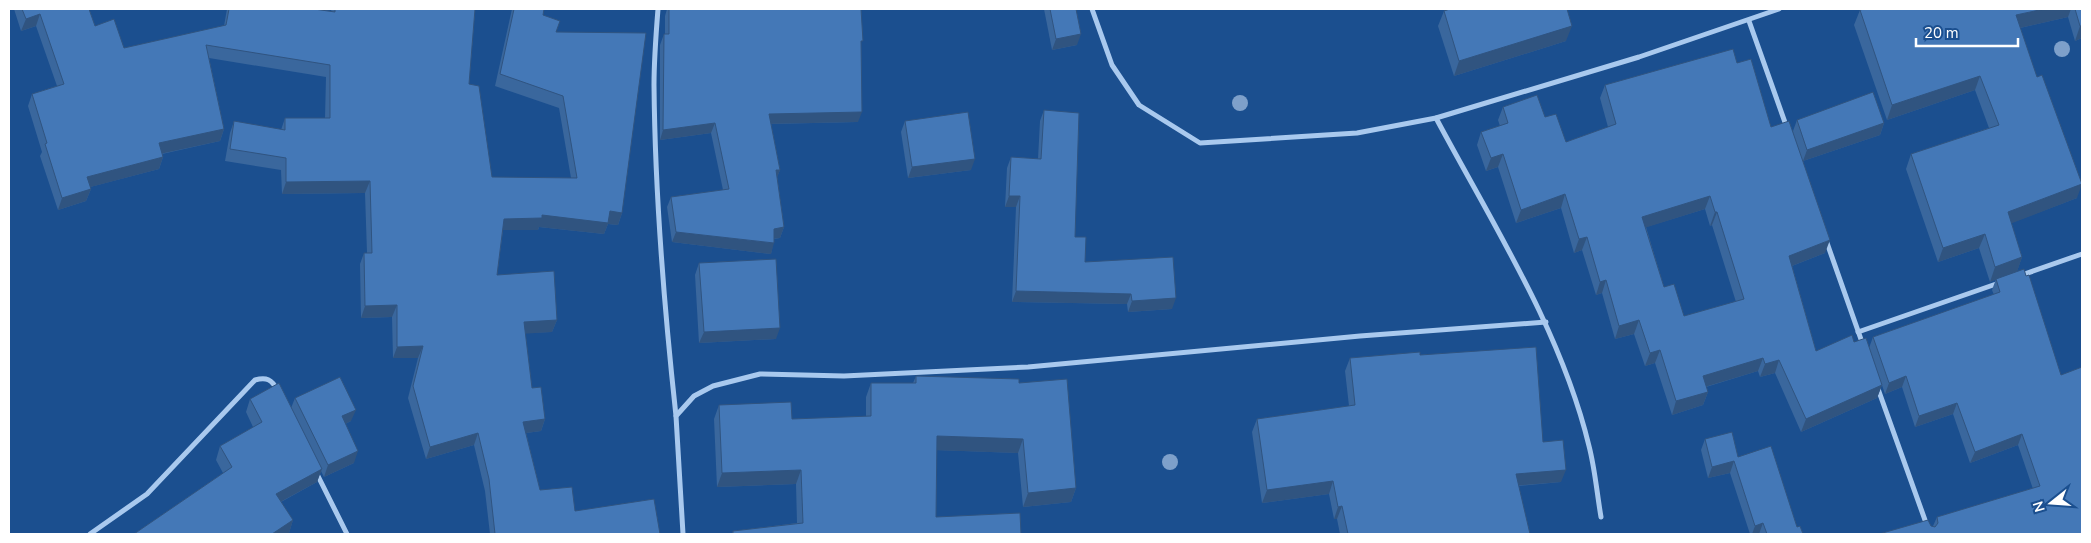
<svg xmlns="http://www.w3.org/2000/svg" width="2091" height="543" viewBox="0 0 2091 543" font-family="'Nunito Sans',sans-serif">
<style>
.lines{fill:none;stroke-linecap:round;stroke-linejoin:round}
.minor{stroke:#a9c9ee;stroke-width:5}
.tree{fill:#7ea0ca}
.wall{fill:#3a679d;fill-rule:evenodd}
.shaded-wall{fill:#305480}
.building{fill:#4478b7;stroke:#305480;fill-rule:evenodd}
</style>
<rect width="100%" height="100%" fill="#1b4f8f"/>
<g class="lines">
<g class="minor">
<path d="M658,9c-2,25 -4,51 -4,76 1,111 10,221 22,331"/>
<polyline points="1092,9 1112,65 1139,105 1200,143 1357,133 1436,118 1639,57 1779,9"/>
<polyline points="1749,21 1787,128"/>
<path d="M1436,118c56,105 125,212 153,328 6,23 8,48 12,71"/>
<polyline points="1826,240 1863,345"/>
<polyline points="2019,276 2082,254"/>
<polyline points="1858,332 1999,283"/>
<polyline points="1877,386 1930,534"/>
<polyline points="316,472 347,534"/>
<path d="M90,534l57,-40 108,-114c11,-3 17,-1 22,10"/>
<polyline points="683,534 676,416 694,396 713,386 760,374 844,376 1028,367 1360,336 1546,322"/>
</g>
</g>
<g class="tree">
<circle cx="2062" cy="49" r="8"/>
<circle cx="1240" cy="103" r="8"/>
<circle cx="1170" cy="462" r="8"/>
</g>
<g class="wall">
<polygon points="14,9 89,9 95,26 124,48 224,26 227,9 314,9 331,11 332,9 475,9 469,84 492,177 571,178 559,108 495,86 512,9 544,9 543,15 556,32 622,213 618,225 608,224 604,234 539,227 538,230 503,230 497,275 557,320 552,332 525,333 532,388 545,419 541,431 526,433 540,490 575,511 660,534 490,534 485,491 474,445 426,459 408,398 418,358 393,358 392,317 361,318 360,264 364,253 367,253 365,193 282,194 281,170 225,161 230,133 234,121 281,130 285,118 325,118 326,77 209,58 224,129 220,141 162,154 163,157 159,169 90,187 91,189 86,201 58,210 40,156 42,152 28,106 32,94 57,86 36,26 21,31"/>
<polygon points="667,9 861,9 858,122 771,124 780,170 777,177 784,227 780,238 774,239 771,254 672,242 667,207 671,197 723,190 711,133 660,140 660,45 664,34 665,34 665,16"/>
<polygon points="1044,9 1076,9 1077,45 1052,50"/>
<path d="M1864,9h218v29l-7,3 -7,-24 -48,11 57,170 -66,25 11,34 -5,14 65,263h-203l52,-8h2l4,-9 96,-28 -15,-44 -48,18 -17,-49 -38,13 -13,-40 -17,7 -3,-9 -5,13 -76,34 -26,-59 -15,4 -2,-6 -52,16 2,5 -5,13 -31,10 -17,-52 -10,3 -11,-32 -19,5 -13,-46 -6,2 -14,-45 -8,3 -13,-45 -45,15 -18,-56 -12,4 -9,-26 4,-13 19,-6 -2,-6 5,-13 42,10 21,25 42,-15 -8,-29 5,-13 132,-22 34,64 22,4 4,-11 87,3 -4,12 -77,26 22,92 -33,13 24,85 38,-9 15,6 4,-11 121,-42 -2,-5 4,-11 -6,3 -11,-34 -41,14 -32,-93 5,-15 78,-26 -14,-38 -88,30 -33,-95 6,-15zM1705,209l5,17 2,-1 24,77 -52,14 -20,-29 -18,-60z"/>
<polygon points="1444,11 1566,41 1454,76 1438,26"/>
<polygon points="1044,110 1075,237 1085,262 1172,309 1128,312 1127,304 1012,302 1016,207 1005,207 1007,168 1011,157 1038,159 1040,121"/>
<polygon points="905,121 971,170 908,178 901,132"/>
<polygon points="699,263 776,339 699,343 695,275"/>
<polygon points="1420,355 1543,442 1561,482 1518,486 1530,534 1340,534 1337,519 1334,519 1329,494 1262,503 1252,432 1257,419 1349,406 1345,371 1350,358"/>
<polygon points="916,376 1019,383 1076,488 1071,502 1023,507 1018,453 936,450 936,517 1021,534 732,534 733,531 797,523 796,484 717,487 714,419 719,405 792,419 866,417 866,397 871,383 913,383"/>
<polygon points="295,398 351,421 345,424 354,463 324,477 321,471 317,482 281,502 293,520 289,533 287,534 134,534 223,473 216,460 220,446 253,427 246,412 250,399 291,408"/>
<polygon points="1705,439 1738,457 1803,534 1750,534 1730,473 1708,478 1701,450"/>
</g>
<g class="shaded-wall">
<polygon points="2044,9 2071,9 2068,17 2011,30 2016,15"/>
<polygon points="40,14 36,26 21,31 26,19"/>
<polygon points="1572,26 1566,41 1454,76 1459,61"/>
<polygon points="2080,26 2082,26 2082,38 2075,41"/>
<polygon points="1081,34 1077,45 1052,50 1056,39"/>
<polygon points="1980,76 1975,90 1887,120 1892,105"/>
<polygon points="862,112 858,122 765,124 769,114"/>
<polygon points="715,123 711,133 660,140 663,130"/>
<polygon points="1884,123 1880,135 1803,161 1807,150"/>
<polygon points="224,129 220,141 155,155 159,143"/>
<polygon points="1503,154 1498,167 1486,171 1491,158"/>
<polygon points="163,157 159,169 83,189 87,177"/>
<polygon points="975,159 971,170 908,178 912,167"/>
<polygon points="776,170 780,170 776,180"/>
<polygon points="370,181 365,193 282,194 286,182"/>
<polygon points="2082,184 2077,198 2002,227 2008,212"/>
<polygon points="91,189 86,201 58,210 62,198"/>
<polygon points="1565,194 1561,208 1516,223 1521,210"/>
<polygon points="1009,196 1020,196 1016,207 1005,207"/>
<polygon points="1710,196 1705,209 1638,230 1642,217"/>
<polygon points="610,211 622,213 618,225 608,224 604,234 539,227 538,230 500,230 504,219 542,215"/>
<polygon points="1715,212 1717,212 1712,225 1710,226"/>
<polygon points="784,227 780,238 770,239 774,229"/>
<polygon points="676,232 774,243 771,254 672,242"/>
<polygon points="1985,234 1979,248 1938,262 1943,248"/>
<polygon points="1587,237 1582,250 1574,253 1579,239"/>
<polygon points="1830,240 1825,253 1784,269 1789,256"/>
<polygon points="2022,257 2017,272 1990,282 1995,267"/>
<polygon points="1606,280 1602,293 1596,295 1600,282"/>
<polygon points="1016,291 1131,294 1127,304 1012,302"/>
<polygon points="1176,298 1172,309 1128,312 1132,301"/>
<polygon points="397,305 392,317 361,318 365,306"/>
<polygon points="557,320 552,332 520,334 524,322"/>
<polygon points="1639,320 1634,334 1615,339 1619,326"/>
<polygon points="780,328 776,339 699,343 704,332"/>
<polygon points="423,346 418,358 393,358 397,347"/>
<polygon points="1660,350 1655,363 1645,366 1650,353"/>
<polygon points="1763,358 1758,371 1698,389 1703,376"/>
<polygon points="1779,360 1775,373 1760,377 1765,364"/>
<polygon points="1906,376 1902,387 1885,394 1889,383"/>
<polygon points="1882,385 1877,398 1801,432 1806,419"/>
<polygon points="1708,392 1703,405 1672,415 1676,401"/>
<polygon points="1957,403 1953,414 1915,427 1919,416"/>
<polygon points="356,410 351,421 337,428 342,416"/>
<polygon points="545,419 541,431 519,434 523,422"/>
<polygon points="478,433 474,445 426,459 430,447"/>
<polygon points="2022,434 2018,445 1970,463 1975,452"/>
<polygon points="937,436 1023,439 1018,453 931,450"/>
<polygon points="358,451 354,463 324,477 328,465"/>
<polygon points="1734,461 1730,473 1708,478 1712,467"/>
<polygon points="322,469 317,482 271,507 276,494"/>
<polygon points="801,470 796,484 717,487 722,473"/>
<polygon points="1566,470 1561,482 1511,486 1516,474"/>
<polygon points="1333,481 1329,494 1262,503 1267,490"/>
<polygon points="1076,488 1071,502 1023,507 1028,493"/>
<polygon points="1342,506 1337,519 1334,519 1338,507"/>
<polygon points="293,520 289,533 287,534 272,534"/>
<polygon points="1763,523 1759,534 1752,534 1755,526"/>
</g>
<g class="building">
<polygon points="22,9 89,9 95,26 114,19 124,48 226,25 229,9 314,9 335,12 335,9 475,9 469,84 479,86 492,177 577,178 563,96 500,74 514,9 544,9 543,15 560,21 556,32 646,33 622,213 610,211 608,223 542,215 542,218 504,219 497,275 554,271 557,320 524,322 532,388 541,387 545,419 523,422 540,490 572,487 575,511 654,499 660,534 495,534 489,479 478,433 430,447 413,386 423,346 397,347 397,305 365,306 364,253 372,253 370,181 286,182 286,158 230,149 234,121 285,130 285,118 330,118 330,65 206,45 224,129 159,143 163,157 87,177 91,189 62,198 45,144 47,143 32,94 64,84 40,14 26,19"/>
<polygon points="669,9 861,9 863,41 861,41 862,112 769,114 780,170 776,170 784,227 774,229 774,243 676,232 671,197 729,189 715,123 663,130 664,34 669,34"/>
<polygon points="1050,9 1076,9 1081,34 1056,39"/>
<polygon points="1450,9 1567,9 1572,26 1459,61 1444,11"/>
<polygon points="1864,9 2044,9 2016,15 2037,77 2042,75 2082,184 2008,212 2022,257 1995,267 1985,234 1943,248 1911,154 1999,125 1980,76 1892,105 1860,10"/>
<polygon points="2075,9 2082,9 2082,26 2080,26"/>
<path d="M1733,49l4,14 14,-4 20,68 18,-6 41,119 -41,16 27,95 36,-16 2,7 12,-4 16,47 -76,34 -27,-59 -14,4 -2,-6 -60,18 5,16 -32,9 -16,-51 -10,3 -11,-33 -20,6 -13,-46 -6,2 -13,-45 -8,2 -14,-45 -44,16 -18,-56 -12,4 -10,-26 27,-9 -5,-16 34,-12 8,22 11,-3 10,28 50,-18 -11,-39zM1710,196l5,16h2l27,87 -60,17 -10,-32 -10,3 -22,-70z"/>
<polygon points="1873,92 1884,123 1807,150 1797,120"/>
<polygon points="1044,110 1079,113 1075,237 1086,237 1085,262 1173,257 1176,298 1132,301 1131,294 1016,291 1020,196 1009,196 1011,157 1041,159"/>
<polygon points="968,112 975,159 912,167 905,121"/>
<polygon points="776,259 780,328 704,332 699,263"/>
<polygon points="2024,269 2026,276 2029,275 2061,375 2082,367 2082,534 1879,534 1928,520 1931,526 1935,527 1938,523 1937,517 2040,486 2022,434 1975,452 1957,403 1919,416 1906,376 1889,383 1873,337 2000,292 1996,279"/>
<polygon points="1536,347 1543,442 1563,440 1566,470 1516,474 1530,534 1348,534 1342,506 1338,507 1333,481 1267,490 1257,419 1355,405 1350,358 1420,352 1420,355"/>
<polygon points="916,376 1019,379 1019,383 1067,379 1076,488 1028,493 1023,439 937,436 936,517 1020,513 1021,534 733,534 733,531 803,523 801,470 722,473 719,405 791,402 792,419 871,416 871,383 916,383"/>
<polygon points="340,377 356,410 342,416 358,451 328,465 295,398"/>
<polygon points="279,383 322,469 276,494 293,520 272,534 134,534 232,467 220,446 262,422 250,399"/>
<polygon points="1732,432 1738,457 1771,446 1797,527 1800,526 1803,534 1767,534 1763,523 1755,526 1734,461 1712,467 1705,439"/>
</g>
<rect width="2091" height="543" fill="none" stroke="#ffffff" stroke-width="20"/>
<g transform="translate(2051 503) rotate(253)" stroke="#1b4f8f" stroke-width="4" paint-order="stroke">
<path d="M0-4L9 19L0 12L-9 19Z" fill="#ffffff"/>
<text y="-8" font-size="14" font-weight="bold" text-anchor="middle" fill="#ffffff">N</text>
</g>
<path d="M1916 38v8h102v-8" fill="none" stroke="#ffffff" stroke-width="2.5"/>
<text x="1924" y="38" font-size="15" fill="#ffffff" stroke="#1b4f8f" stroke-width="4" paint-order="stroke">20 m</text>
</svg>
